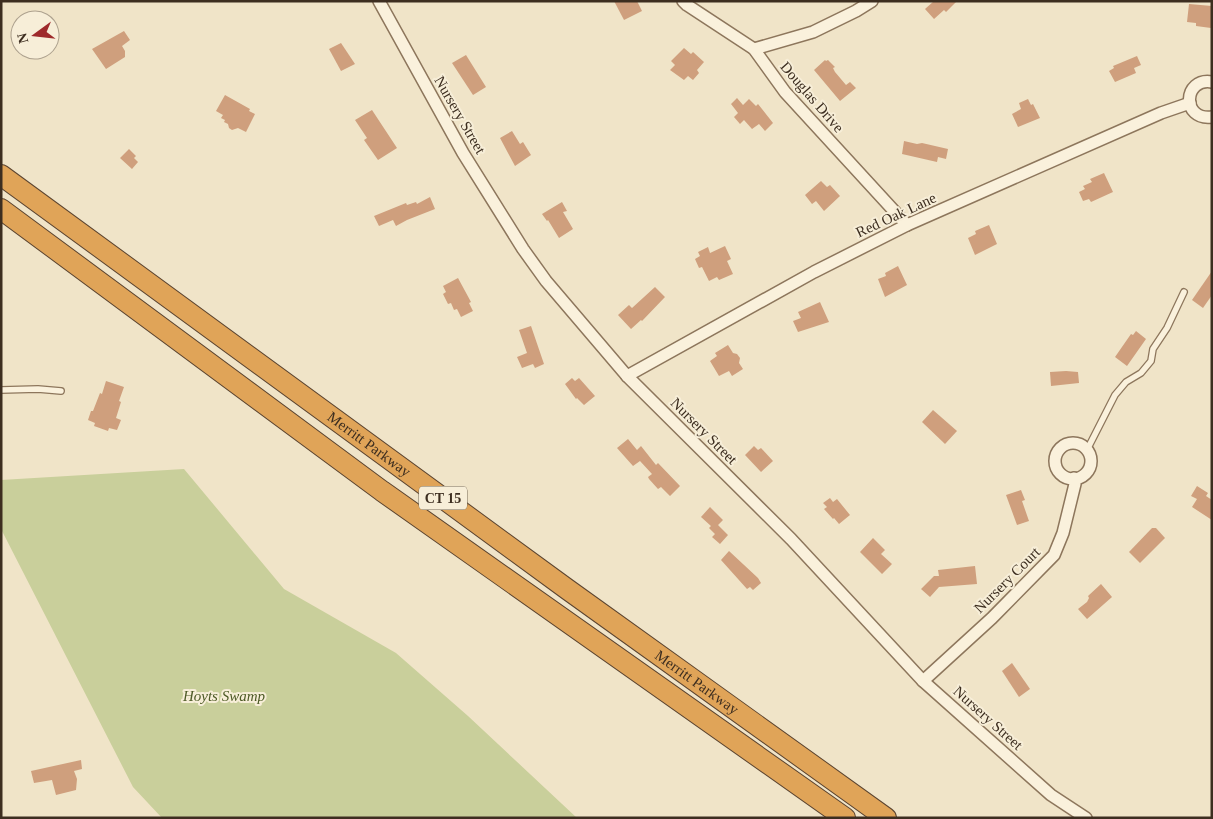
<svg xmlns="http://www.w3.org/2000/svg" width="1213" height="819" viewBox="0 0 1213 819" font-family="Georgia,serif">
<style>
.green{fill:#c9cf9b}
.building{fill:#cf9f7d}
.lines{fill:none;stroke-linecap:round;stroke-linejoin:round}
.service-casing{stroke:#8d765c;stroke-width:8}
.minor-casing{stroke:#8d765c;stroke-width:14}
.motorway-casing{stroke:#5b4430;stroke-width:22}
.service{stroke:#faf1dc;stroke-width:5.5}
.minor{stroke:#faf1dc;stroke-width:11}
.motorway{stroke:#e0a458;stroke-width:20}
.labels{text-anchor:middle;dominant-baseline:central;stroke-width:4;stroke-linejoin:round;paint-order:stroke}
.shield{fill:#f7eed8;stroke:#756857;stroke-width:1}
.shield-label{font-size:14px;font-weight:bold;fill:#3d2e20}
.street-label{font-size:15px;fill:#3d2e20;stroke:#f7eed8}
.park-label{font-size:15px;font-style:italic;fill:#4d5a26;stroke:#f7eed8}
</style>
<rect width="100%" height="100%" fill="#f0e4c8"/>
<polygon class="green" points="184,469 284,589 396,653 468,716 577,818 162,818 133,787 1,529 1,480"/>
<g class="building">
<polygon points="614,1 637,1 642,11 624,20"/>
<polygon points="934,1 957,1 946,12 944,10 934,19 925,9"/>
<polygon points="1189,4 1212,6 1211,28 1196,26 1196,23 1187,22"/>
<polygon points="124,31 130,40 122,46 125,51 125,57 106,69 92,49"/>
<polygon points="341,43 355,64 341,71 329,49"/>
<polygon points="684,48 691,54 693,52 704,62 697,70 699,73 693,80 688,76 684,80 670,70 675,65 671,61"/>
<polygon points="466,55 486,87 473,95 452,63"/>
<polygon points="1137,56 1141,65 1134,68 1136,73 1115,82 1109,71 1114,68 1113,66"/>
<polygon points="825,60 826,61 828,60 835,67 833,68 835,72 846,85 850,82 856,88 840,101 814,70"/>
<polygon points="225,95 250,109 249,111 255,114 246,132 238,128 232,130 229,128 228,124 224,122 225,120 221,118 223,115 216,111"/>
<polygon points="737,98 743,105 749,99 756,106 758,104 773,123 765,131 759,124 752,129 744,120 740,124 734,117 738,113 731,104"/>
<polygon points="1028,99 1031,105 1033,104 1040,118 1018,127 1012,114 1021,109 1019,103"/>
<polygon points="372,110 397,148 378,160 364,140 367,138 355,120"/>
<polygon points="512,131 520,144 523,142 531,155 515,166 500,138"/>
<polygon points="904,141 917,144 922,143 948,149 946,159 938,157 937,162 902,154"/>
<polygon points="129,149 136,156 134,158 138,162 132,169 120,158"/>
<polygon points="1104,173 1113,192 1091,202 1089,199 1083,201 1079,192 1085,189 1083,186 1092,182 1090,179"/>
<polygon points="821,181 827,187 830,185 840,196 824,211 816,201 812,204 805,195"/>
<polygon points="430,197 435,209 407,220 396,226 393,220 379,226 374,216 406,203 407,205 416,202 417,204"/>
<polygon points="562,202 567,211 563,212 573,229 559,238 548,220 547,221 542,214"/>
<polygon points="989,225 997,244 975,255 968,238 976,234 975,231"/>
<polygon points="725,246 731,259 727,261 733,274 719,280 717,277 709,281 702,267 699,268 695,259 700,256 698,252 708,247 710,253"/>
<polygon points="898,266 907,285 885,297 878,279 886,276 885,273"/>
<polygon points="1212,271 1212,295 1203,308 1192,300"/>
<polygon points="458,278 471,302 469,303 473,311 461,317 457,309 454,310 451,303 448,304 443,294 446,292 443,286"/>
<polygon points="655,287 665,297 642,321 641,320 631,329 618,315 629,305 632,308"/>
<polygon points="820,302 829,322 798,332 793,321 801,318 798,312"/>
<polygon points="531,326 544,364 535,368 533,364 522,368 517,357 527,353 519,330"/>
<polygon points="1136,331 1146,339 1127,366 1115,357 1131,334 1133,335"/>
<polygon points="728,345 733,353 737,354 740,358 739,363 743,369 732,376 729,371 719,376 710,361 717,356 715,353"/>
<polygon points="1066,371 1078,372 1079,383 1051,386 1050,372"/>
<polygon points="572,378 575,381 579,378 595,396 584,405 577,398 576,399 565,384"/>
<polygon points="106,381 124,387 119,401 121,402 116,418 121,420 117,430 109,428 108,431 94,426 95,423 88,420 91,411 93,411 100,393 102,394"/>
<polygon points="933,410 957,431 945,444 922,422"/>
<polygon points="628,439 637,450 641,446 656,465 658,463 680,486 670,496 661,487 658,489 649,479 648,477 652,474 640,461 633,466 617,448"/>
<polygon points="754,446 758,450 761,448 773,461 761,472 745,455"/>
<polygon points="1197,486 1208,493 1206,496 1212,500 1212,520 1192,507 1197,499 1191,496"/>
<polygon points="1021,490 1025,500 1022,501 1029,521 1017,525 1006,495"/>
<polygon points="830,498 833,502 837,499 850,515 839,524 834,518 833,519 824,509 827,507 823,503"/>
<polygon points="710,507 723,520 718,525 728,535 720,544 712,537 715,534 709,528 711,526 701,517"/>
<polygon points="1152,528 1156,528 1165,538 1140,563 1129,552"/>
<polygon points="873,538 885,550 881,554 892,564 882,574 860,552"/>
<polygon points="729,551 758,578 761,583 753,590 750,587 747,589 721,560"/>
<polygon points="975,566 977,584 939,587 930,597 921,589 934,576 939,576 938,570"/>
<polygon points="1101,584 1112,597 1087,619 1078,609 1087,602 1089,598 1088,596"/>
<polygon points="1012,663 1030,689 1019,697 1002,671"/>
<polygon points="81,760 82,769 74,771 77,779 76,790 56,795 52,780 34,783 31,771"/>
</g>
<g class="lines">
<defs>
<g id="service">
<polyline points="1,390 38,389 61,391"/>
<polyline points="1085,448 1089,446 1115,395 1126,382 1141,373 1151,361 1153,349 1167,328 1184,292"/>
</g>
<g id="minor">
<polyline points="379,1 463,153 523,249 546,281 627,376 791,539 923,681 1051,795 1086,818"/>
<polyline points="683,1 687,5 754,49 785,92 907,225"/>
<polyline points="754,49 813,32 856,11 872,1"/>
<path d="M1212,82c-29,-5 -31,39 0,35"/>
<polyline points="627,376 814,272 907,225 1161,113 1190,103"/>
<circle cx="1073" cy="461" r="18"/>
<polyline points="923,681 992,618 1054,555 1063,533 1075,484 1074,478"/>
</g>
<g id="motorway">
<path id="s1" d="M1,175l566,414 319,229"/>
<polyline points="1,209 382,491 845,818"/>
</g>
</defs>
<use href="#service" class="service-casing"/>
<use href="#minor" class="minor-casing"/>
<use href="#motorway" class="motorway-casing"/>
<use href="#service" class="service"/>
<use href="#minor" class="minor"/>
<use href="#motorway" class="motorway"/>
</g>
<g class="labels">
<rect class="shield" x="419" y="486.5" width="48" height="23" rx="4"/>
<g class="shield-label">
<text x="443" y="498">CT 15</text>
</g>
<g class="street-label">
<text transform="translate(812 97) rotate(49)">Douglas Drive</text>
<text transform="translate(460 115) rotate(60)">Nursery Street</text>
<text transform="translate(896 215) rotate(-25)">Red Oak Lane</text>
<text transform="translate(704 431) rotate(45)">Nursery Street</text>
<text stroke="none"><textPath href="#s1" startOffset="456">Merritt Parkway</textPath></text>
<text transform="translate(1007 580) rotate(-45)">Nursery Court</text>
<text stroke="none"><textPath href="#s1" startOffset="861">Merritt Parkway</textPath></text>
<text transform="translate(988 718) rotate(42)">Nursery Street</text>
</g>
<g class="park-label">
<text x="224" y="696">Hoyts Swamp</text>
</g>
</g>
<rect width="1213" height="819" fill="none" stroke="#3d2e20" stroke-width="5"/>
<g transform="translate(35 35) rotate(255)"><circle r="24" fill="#f7eed8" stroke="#ada18e"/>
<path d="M0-4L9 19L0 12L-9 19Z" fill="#9e2a2b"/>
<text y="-8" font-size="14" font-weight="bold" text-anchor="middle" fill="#3d2e20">N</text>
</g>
</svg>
